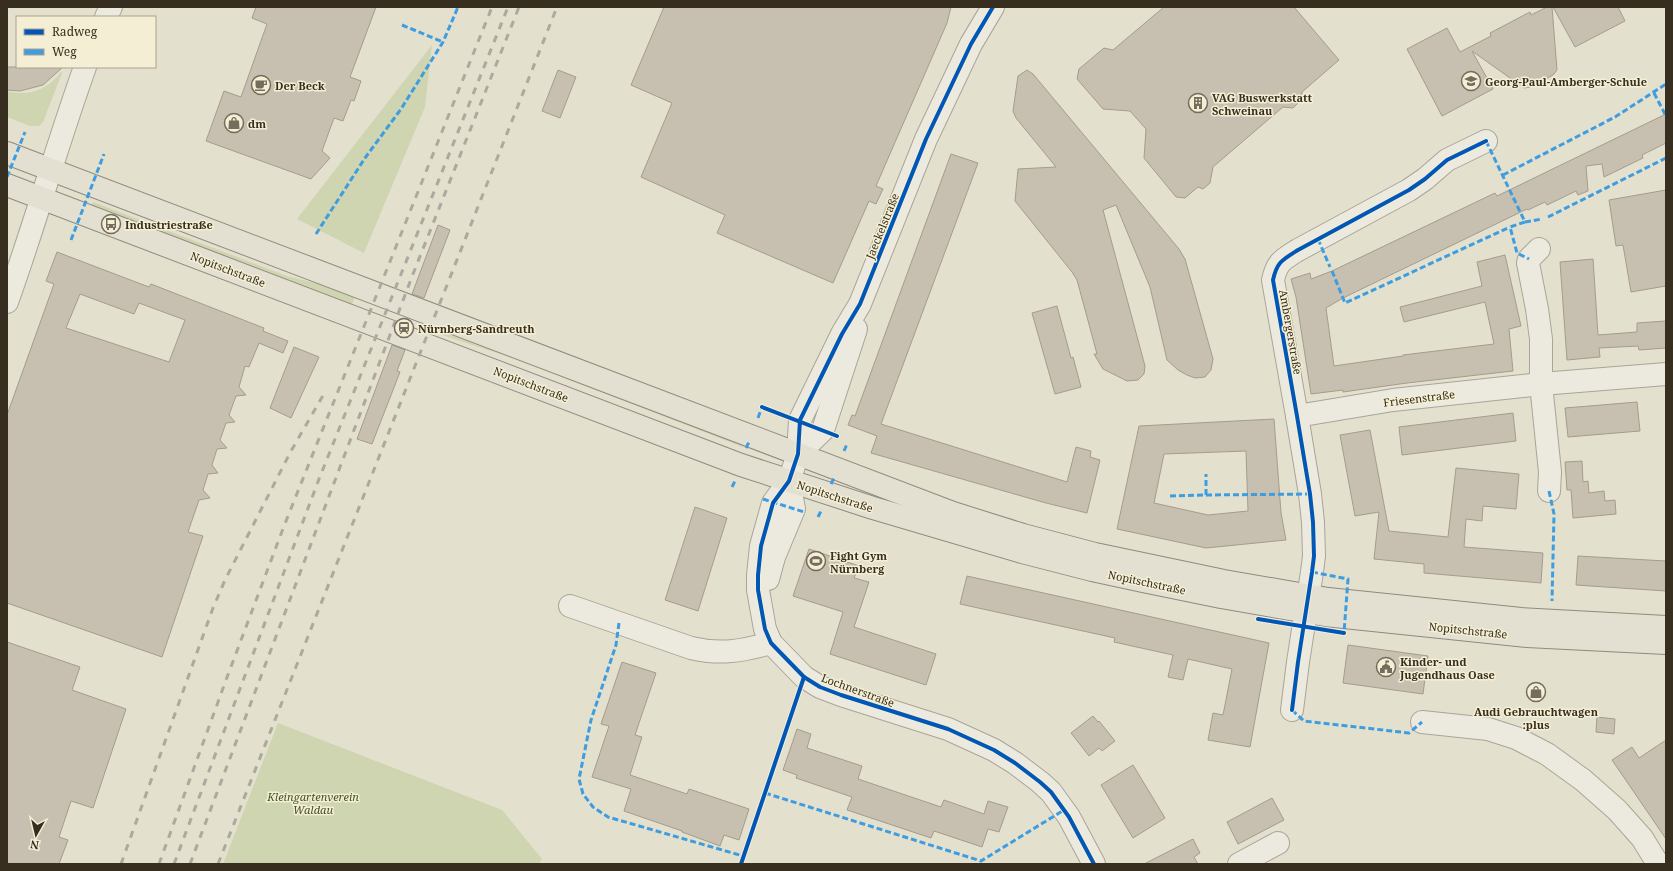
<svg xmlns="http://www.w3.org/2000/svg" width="1673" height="871" viewBox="0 0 1673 871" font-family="'Noto Serif',serif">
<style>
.green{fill:#cfd4b1}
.building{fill:#c7bfaf;stroke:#a49c8d;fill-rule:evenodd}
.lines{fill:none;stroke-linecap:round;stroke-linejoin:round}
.minor-casing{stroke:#a9a597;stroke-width:24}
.major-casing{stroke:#8f8a7e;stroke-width:24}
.minor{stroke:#ece9df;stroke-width:22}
.major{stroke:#e3e0d1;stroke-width:22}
.rail{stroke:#aca99f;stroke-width:3;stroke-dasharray:7 7;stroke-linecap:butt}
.quiet{stroke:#3e9de0;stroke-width:3;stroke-dasharray:6 3;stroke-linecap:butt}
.cycleway-casing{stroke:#f4efd4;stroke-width:6}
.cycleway{stroke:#0057b8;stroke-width:4}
.labels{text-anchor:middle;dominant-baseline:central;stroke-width:3;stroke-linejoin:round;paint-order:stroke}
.poi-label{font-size:11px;font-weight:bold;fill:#382e1f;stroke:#f4efd4;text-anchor:start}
.street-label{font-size:11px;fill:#382e1f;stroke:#f4efd4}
.park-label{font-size:11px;font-style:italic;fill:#425326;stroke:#f4efd4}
</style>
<rect width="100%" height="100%" fill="#e4e0ce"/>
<g class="green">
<polygon points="432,45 425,107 364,253 297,219"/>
<path d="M61,72l1,1 -19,49 -4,4h-9l-23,-9v-26c21,6 41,-1 54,-19z"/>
<polygon points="93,202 287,276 339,289 356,294 351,307 91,207"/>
<polygon points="440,325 745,441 743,447 518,360 436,333"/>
<polygon points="278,723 502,810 542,859 539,864 223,864"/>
</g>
<g class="building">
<polygon points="256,7 376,7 350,77 361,81 354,101 351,100 343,121 334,118 322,151 330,158 311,179 206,141 224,91 241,97 267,24 252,18"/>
<polygon points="664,7 951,7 947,23 876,186 883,189 876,204 869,201 833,283 717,233 725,215 641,177 672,103 631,85"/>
<polygon points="1164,7 1294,7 1339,60 1302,92 1301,100 1293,108 1283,107 1213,167 1210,183 1203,189 1198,187 1185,198 1176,197 1144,158 1146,129 1130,111 1103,109 1077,79 1079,69 1104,48 1113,50"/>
<polygon points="1547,7 1552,7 1557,70 1553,75 1530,87 1524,88 1472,51 1493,89 1442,116 1407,49 1447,28 1460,52 1491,36 1490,33 1530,12 1531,15"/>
<polygon points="1553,7 1618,7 1625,21 1575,47"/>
<polygon points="7,67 63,67 43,85 20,91 7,90"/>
<polygon points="558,70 576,77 560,118 542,111"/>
<polygon points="1027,70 1033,74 1179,249 1185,259 1213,359 1211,370 1205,377 1195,378 1187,375 1178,370 1167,360 1150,287 1116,205 1103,210 1145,366 1144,374 1138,380 1127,381 1103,369 1094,354 1097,354 1077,280 1072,272 1015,201 1018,169 1056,167 1016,118 1013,111 1018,76"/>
<polygon points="1666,114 1666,143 1642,155 1643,158 1604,177 1602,164 1586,166 1588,191 1578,195 1576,191 1547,205 1545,202 1528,210 1527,209 1343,298 1326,308 1334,366 1403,356 1403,355 1494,344 1485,302 1404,322 1400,307 1482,286 1477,262 1505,255 1521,326 1509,329 1513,371 1407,383 1343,392 1343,390 1311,394 1296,297 1291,279 1310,273 1311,279 1332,271 1495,193 1497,196"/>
<polygon points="951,154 978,163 881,424 1067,482 1076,447 1091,451 1090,457 1100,460 1087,513 1046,503 871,453 877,436 848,425 852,415 855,416"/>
<polygon points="1666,190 1666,286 1631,292 1623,245 1616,246 1609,200"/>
<polygon points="438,225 450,230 424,298 412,294"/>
<path d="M57,252l92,35 2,-3 113,44 -1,3 25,10 -5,12 -24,-10 -10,24 -4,-1 -6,21 7,8 -10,1 -7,19 6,7 -9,1 -6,17 7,8 -10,1 -5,16 6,8 -10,1 -5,16 7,8 -11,2 -11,32 15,4 -41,121 -155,-54v-188l47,-131 -8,-3zM80,294l54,20 5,-11 46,17 -16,42 -103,-34z"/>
<polygon points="1593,259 1598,335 1637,332 1637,323 1666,321 1666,348 1639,350 1638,346 1599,348 1600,357 1567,360 1560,262"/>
<polygon points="1057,306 1071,358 1073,357 1081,387 1055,394 1032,313"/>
<polygon points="392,345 405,350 397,371 400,372 372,444 357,439"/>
<polygon points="294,347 319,357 291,418 270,408"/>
<polygon points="1637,402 1640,431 1568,437 1565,408"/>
<polygon points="1513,413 1516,441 1402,455 1399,427"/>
<path d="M1274,419l7,94 5,27 -80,8 -89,-19 22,-103zM1246,451l2,60 -40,4 -54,-12 10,-49z"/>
<polygon points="1370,430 1389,531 1448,537 1456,468 1519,474 1516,509 1483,506 1482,521 1466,519 1464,547 1543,553 1541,583 1424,573 1424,564 1374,559 1379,512 1355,516 1340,435"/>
<polygon points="1582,461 1583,482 1588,481 1589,493 1604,491 1605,501 1615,500 1616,514 1573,518 1571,490 1567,490 1565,462"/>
<polygon points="695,507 727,518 698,611 665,600"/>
<polygon points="809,549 859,566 854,578 869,582 854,627 936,654 926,685 830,654 843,612 793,596"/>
<polygon points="1578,556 1666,561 1666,591 1576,585"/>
<polygon points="967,576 1269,643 1250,747 1208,740 1213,713 1223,715 1232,669 1188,659 1183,680 1168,677 1173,655 1114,642 1115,638 960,604"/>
<polygon points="7,642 80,667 72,690 126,709 93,808 71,801 59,837 68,840 59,864 7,864"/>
<polygon points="1348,645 1428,656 1423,694 1343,683"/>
<polygon points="622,662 656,673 635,735 642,737 630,775 687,794 689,789 749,809 739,840 724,835 720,846 682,832 682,831 624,811 631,789 592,777 609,726 601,724"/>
<polygon points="1093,716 1098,722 1099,721 1115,741 1102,751 1099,748 1089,756 1071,733"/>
<polygon points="1597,717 1615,719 1614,734 1596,732"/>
<polygon points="797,729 811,734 807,748 862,766 858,779 941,807 944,800 984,814 988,801 1008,807 999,832 988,829 982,847 934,831 931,838 847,810 852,797 796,778 797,775 783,770"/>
<polygon points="1666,740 1666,839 1612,760 1632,747 1639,758"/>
<polygon points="1133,765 1165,818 1133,838 1101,785"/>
<polygon points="1272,798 1284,820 1238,844 1227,822"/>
<polygon points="1193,839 1200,853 1194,857 1198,864 1144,864"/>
</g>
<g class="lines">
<defs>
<g id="minor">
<polyline points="993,7 971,44 926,139 860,304 842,334 800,420 798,454 789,481 773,503 761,546 758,575 758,590 765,629 771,643 804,677 820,687 841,695 948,729 994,750 1015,763 1040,782 1051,792 1069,817 1094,864"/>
<polyline points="106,17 111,7"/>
<polyline points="1539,249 1529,259 1528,263 1537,309 1541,339 1541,384 1550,472 1549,491"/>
<path d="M7,302c28,-78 50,-157 78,-235"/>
<polyline points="1297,416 1393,400 1541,384 1666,374"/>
<polyline points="798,454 823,430 856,329"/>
<polyline points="768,579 774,557 794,509 789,481"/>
<path d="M570,606l121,42c30,7 50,3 80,-5"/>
<path d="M1292,710l6,-48 14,-90 2,-16 -1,-34 -3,-28 -13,-78 -24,-136c4,-18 9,-20 25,-30l111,-60 16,-11 22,-19 39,-19"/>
<polyline points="1422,722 1488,729 1516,738 1547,754 1583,780 1617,810 1642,838 1658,864"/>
<polyline points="1239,864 1278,843"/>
</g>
<g id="major">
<polyline points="7,153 953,513 1023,535 1095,554 1224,581 1328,599 1521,619 1666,627"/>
<polyline points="7,185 741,465 873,508 1022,552 1092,570 1143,581 1221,597 1325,615 1527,636 1666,643"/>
</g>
</defs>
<use href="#minor" class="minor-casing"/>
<use href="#major" class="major-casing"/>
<use href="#minor" class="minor"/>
<use href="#major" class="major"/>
<g class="rail">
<polyline points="121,864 213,608 225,580 291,451 325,392"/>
<polyline points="159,864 226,680 284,526 492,7"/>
<polyline points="174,864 319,479 508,7"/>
<polyline points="190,864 413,274 519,7"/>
<polyline points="218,864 557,7"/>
</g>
<g class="quiet">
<polyline points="402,25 443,42"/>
<polyline points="1654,93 1666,116"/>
<polyline points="1486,141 1525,222 1510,227 1517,253 1529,259"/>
<polyline points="1503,175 1615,117 1666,84"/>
<polyline points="7,177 25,132"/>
<polyline points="1548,217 1666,158"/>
<polyline points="1525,222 1542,219"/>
<polyline points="316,234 365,158 401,109 443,42 458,7"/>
<polyline points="1318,239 1330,267"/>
<polyline points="71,240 104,154"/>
<polyline points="1332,271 1345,303 1510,227"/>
<polyline points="758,418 762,407 764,408"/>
<polyline points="746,448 749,442"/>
<polyline points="844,451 847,444"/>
<polyline points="831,484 835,476"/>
<polyline points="732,487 735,481"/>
<polyline points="1549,491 1554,514 1552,601"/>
<polyline points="1206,495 1310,494"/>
<polyline points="1170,496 1206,495 1206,474"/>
<polyline points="763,499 804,512"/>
<polyline points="818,517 821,511"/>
<polyline points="1312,572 1348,579 1344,633 1341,633"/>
<polyline points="619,623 616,645 591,720 579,779 583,794 593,807 608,817 743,856"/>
<polyline points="1292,710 1304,721 1409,733 1422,722"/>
<polyline points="765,793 981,861 1064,810"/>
</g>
<defs>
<g id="cycleway">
<polyline points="993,7 971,44 926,139 860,304 842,334 800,420 798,454 789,481 773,503 761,546 758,575 758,590 765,629 771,643 804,677 820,687 841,695 948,729 994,750 1015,763 1040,782 1051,792 1069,817 1094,864"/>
<polyline points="762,407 837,436"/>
<polyline points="1258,619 1344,633"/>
<path d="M1292,710l6,-48 14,-90 2,-16 -1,-34 -3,-28 -13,-78 -24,-136c4,-18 9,-20 25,-30l111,-60 16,-11 22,-19 39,-19"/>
<polyline points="741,864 804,677"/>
</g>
</defs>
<use href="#cycleway" class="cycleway-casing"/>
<use href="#cycleway" class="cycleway"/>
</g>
<defs>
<symbol id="school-ring" viewBox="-11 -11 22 22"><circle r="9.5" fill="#f4efd4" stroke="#746c5c" stroke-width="1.5"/><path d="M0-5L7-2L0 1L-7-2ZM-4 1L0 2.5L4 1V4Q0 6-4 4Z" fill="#746c5c"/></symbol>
<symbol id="cafe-ring" viewBox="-11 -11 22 22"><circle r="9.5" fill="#f4efd4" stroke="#746c5c" stroke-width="1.5"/><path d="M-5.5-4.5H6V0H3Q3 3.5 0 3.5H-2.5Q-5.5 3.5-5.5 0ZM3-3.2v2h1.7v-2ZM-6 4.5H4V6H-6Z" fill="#746c5c"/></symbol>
<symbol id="building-ring" viewBox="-11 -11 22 22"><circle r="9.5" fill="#f4efd4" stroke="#746c5c" stroke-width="1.5"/><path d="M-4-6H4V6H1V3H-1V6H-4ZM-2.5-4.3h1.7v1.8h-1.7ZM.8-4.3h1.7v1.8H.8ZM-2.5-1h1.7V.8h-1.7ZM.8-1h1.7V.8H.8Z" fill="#746c5c"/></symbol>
<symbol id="shop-ring" viewBox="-11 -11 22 22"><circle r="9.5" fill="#f4efd4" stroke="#746c5c" stroke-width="1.5"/><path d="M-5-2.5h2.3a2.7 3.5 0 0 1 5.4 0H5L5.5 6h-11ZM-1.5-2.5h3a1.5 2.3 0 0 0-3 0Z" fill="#746c5c"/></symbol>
<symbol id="bus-ring" viewBox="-11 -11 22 22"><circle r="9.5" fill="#f4efd4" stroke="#746c5c" stroke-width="1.5"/><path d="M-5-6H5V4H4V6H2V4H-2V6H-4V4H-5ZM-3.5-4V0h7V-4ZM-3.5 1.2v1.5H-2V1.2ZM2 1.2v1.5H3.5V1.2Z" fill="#746c5c"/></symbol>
<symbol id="station-ring" viewBox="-11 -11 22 22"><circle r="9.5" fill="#f4efd4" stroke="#746c5c" stroke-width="1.5"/><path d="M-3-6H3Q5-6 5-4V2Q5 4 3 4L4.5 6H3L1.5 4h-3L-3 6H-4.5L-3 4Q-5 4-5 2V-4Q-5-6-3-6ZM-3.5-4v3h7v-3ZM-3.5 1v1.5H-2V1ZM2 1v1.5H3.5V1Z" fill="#746c5c"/></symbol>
<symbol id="stadium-ring" viewBox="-11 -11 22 22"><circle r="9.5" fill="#f4efd4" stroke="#746c5c" stroke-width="1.5"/><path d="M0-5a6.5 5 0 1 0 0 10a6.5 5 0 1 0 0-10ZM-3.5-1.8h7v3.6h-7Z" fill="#746c5c"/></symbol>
<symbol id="civic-ring" viewBox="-11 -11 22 22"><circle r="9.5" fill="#f4efd4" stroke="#746c5c" stroke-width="1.5"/><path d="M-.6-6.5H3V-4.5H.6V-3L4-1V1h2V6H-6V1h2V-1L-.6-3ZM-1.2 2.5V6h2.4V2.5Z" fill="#746c5c"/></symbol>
</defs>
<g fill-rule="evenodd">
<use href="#school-ring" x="1460" y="70" width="22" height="22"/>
<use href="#cafe-ring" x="250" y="74" width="22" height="22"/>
<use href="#building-ring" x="1187" y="92" width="22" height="22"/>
<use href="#shop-ring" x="223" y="112" width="22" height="22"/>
<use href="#bus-ring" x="100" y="213" width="22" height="22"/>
<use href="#station-ring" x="393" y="317" width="22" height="22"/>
<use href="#stadium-ring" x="805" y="550" width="22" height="22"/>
<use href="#civic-ring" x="1375" y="656" width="22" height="22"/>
<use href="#shop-ring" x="1525" y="681" width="22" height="22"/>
</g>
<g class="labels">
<g class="poi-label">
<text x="1485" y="81">Georg-Paul-Amberger-Schule</text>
<text x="275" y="85">Der Beck</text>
<text x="1212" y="97">VAG Buswerkstatt<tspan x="1212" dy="13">Schweinau</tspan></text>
<text x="248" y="123">dm</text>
<text x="125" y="224">Industriestraße</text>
<text x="418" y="328">Nürnberg-Sandreuth</text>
<text x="830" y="555">Fight Gym<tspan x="830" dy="13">Nürnberg</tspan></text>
<text x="1400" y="661">Kinder- und<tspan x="1400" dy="13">Jugendhaus Oase</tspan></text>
<text x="1536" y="711" text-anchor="middle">Audi Gebrauchtwagen<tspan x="1536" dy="13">:plus</tspan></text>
</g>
<g class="street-label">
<text transform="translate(882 226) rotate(-68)">Jaeckelstraße</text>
<text transform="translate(228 269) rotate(21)">Nopitschstraße</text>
<text transform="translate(1291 332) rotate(80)">Ambergerstraße</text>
<text transform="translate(531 384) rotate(21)">Nopitschstraße</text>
<text transform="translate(1419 398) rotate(-7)">Friesenstraße</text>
<text transform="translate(835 496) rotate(18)">Nopitschstraße</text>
<text transform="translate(1147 582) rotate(12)">Nopitschstraße</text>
<text transform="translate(1468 630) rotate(6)">Nopitschstraße</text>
<text transform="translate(858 690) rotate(20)">Lochnerstraße</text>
</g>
<g class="park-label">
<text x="313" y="796">Kleingartenverein<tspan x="313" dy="13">Waldau</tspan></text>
</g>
</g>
<rect width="1673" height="871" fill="none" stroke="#382e1f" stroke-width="16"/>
<rect x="16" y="16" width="140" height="52" fill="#f4efd4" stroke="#a9a28c"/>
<rect x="24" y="29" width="20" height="6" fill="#0057b8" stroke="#a9a28c"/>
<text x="52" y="36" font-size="12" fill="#382e1f">Radweg</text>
<rect x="24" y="49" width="20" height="6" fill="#3e9de0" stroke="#a9a28c"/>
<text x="52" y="56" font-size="12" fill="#382e1f">Weg</text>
<g transform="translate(36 835) rotate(188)" stroke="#f4efd4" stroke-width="3" paint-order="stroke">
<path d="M0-3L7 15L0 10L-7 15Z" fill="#382e1f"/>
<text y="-6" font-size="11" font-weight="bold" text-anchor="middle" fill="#382e1f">N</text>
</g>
</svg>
